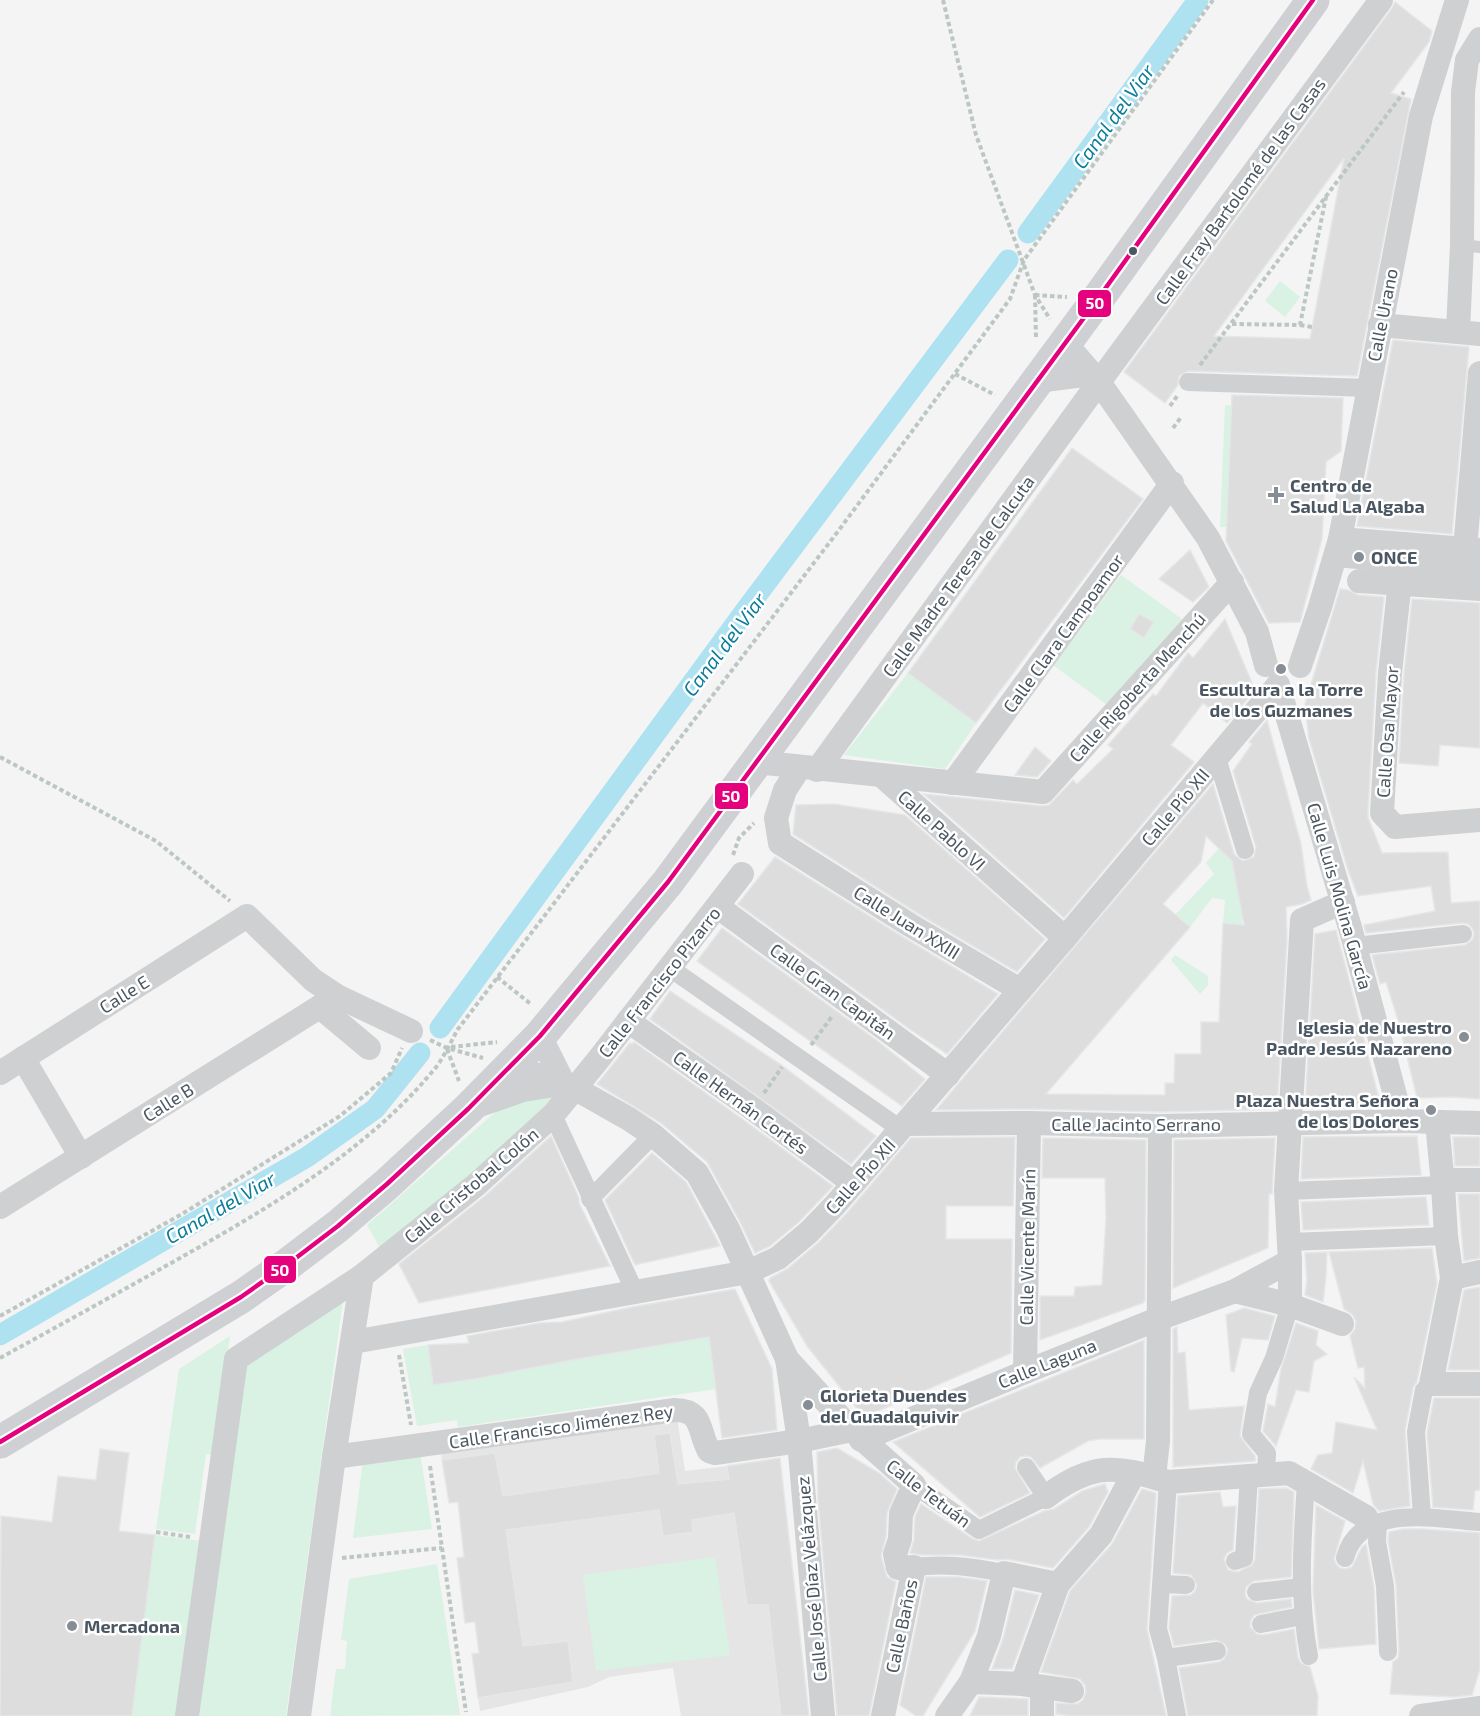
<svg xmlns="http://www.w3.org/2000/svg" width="1480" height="1716" viewBox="0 0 1480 1716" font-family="'Exo 2',sans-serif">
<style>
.education{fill:#e6e5e6}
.green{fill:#d9f2e3}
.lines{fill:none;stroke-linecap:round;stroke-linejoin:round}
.canal{stroke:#aee2f0;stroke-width:21}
.building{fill:#ddddde;stroke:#e5e6e7;stroke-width:1.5;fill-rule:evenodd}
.path{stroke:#bcc7c4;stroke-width:4;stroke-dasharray:4.5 3;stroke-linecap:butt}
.service{stroke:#ced0d2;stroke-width:12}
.pedestrian{stroke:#ced0d2;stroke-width:18}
.minor{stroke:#ced0d2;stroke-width:24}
.secondary{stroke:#ced0d4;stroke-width:33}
.bus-1-casing{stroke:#fff;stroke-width:9}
.bus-1{stroke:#e5007d;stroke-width:4.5}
.bus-dot{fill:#4a5661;stroke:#fff;stroke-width:2}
.poi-dot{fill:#868d94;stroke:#fff;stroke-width:2}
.labels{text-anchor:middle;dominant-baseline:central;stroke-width:5;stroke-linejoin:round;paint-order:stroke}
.street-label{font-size:18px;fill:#4a5661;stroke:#fff}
.poi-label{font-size:18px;font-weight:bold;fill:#4a5661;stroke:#fff;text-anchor:start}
.water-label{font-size:20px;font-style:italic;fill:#0c7c9b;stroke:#fff}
.line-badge{stroke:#fff;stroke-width:2}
.badge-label{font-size:16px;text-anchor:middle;font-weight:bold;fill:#fff}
</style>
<rect width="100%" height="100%" fill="#f4f4f4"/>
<polygon class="education" points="677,1417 685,1471 727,1466 747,1605 768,1605 781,1716 681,1716 673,1668 609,1677 588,1687 480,1711 472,1654 479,1653 475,1622 465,1623 457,1558 464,1556 458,1503 449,1503 441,1453"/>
<g class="green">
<polygon points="1280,281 1300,297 1285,317 1265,301"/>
<polygon points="1225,405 1232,406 1227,527 1220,527"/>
<polygon points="1121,575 1182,619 1106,704 1053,665"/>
<polygon points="908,673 976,723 945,769 844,755"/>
<polygon points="1219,848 1232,861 1242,915 1242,925 1223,923 1225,900 1212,898 1190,927 1175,915 1214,874 1206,863"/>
<polygon points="1175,955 1208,976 1208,985 1200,994 1171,960"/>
<polygon points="544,1093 559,1101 381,1250 367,1225 509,1100"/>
<polygon points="343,1300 286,1716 197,1716 245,1366"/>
<polygon points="230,1336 215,1455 206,1454 195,1534 156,1529 179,1369"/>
<polygon points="709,1337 716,1389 458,1427 457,1420 417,1426 403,1349 428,1345 434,1385 475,1379 572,1360"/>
<polygon points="420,1452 432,1529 353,1538 363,1460"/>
<polygon points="155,1535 201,1541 177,1716 132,1716"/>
<polygon points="715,1557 730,1655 596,1671 583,1575"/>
<polygon points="437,1564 460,1715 330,1716 336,1669 345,1669 347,1641 341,1640 349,1579"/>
</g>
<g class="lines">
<g class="canal">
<polyline points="1028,233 1198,0"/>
<polyline points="440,1028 745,611 1008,260"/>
<polyline points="0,1335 307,1157 375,1109 420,1053"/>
</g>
</g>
<g class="building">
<path d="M1395,2l37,29 -3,11 -38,51 20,6 -54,277 -169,-5 -9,5 -1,9 -13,18 -41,-31 268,-364zM1344,158l-34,181 -96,-3z"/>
<polygon points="1393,340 1469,347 1452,534 1357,526"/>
<polygon points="1232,395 1343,398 1341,451 1326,462 1322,539 1300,622 1269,623 1226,541"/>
<polygon points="1072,448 1143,499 976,723 908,673"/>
<polygon points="1190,550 1209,587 1193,602 1159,579"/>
<polygon points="1340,589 1348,590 1358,595 1384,597 1376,672 1368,812 1368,817 1382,853 1448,852 1451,903 1480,901 1480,1099 1453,1097 1417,1098 1399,1023 1386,982 1380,984 1372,955 1465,945 1473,939 1474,933 1472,928 1468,924 1462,923 1366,933 1364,925 1435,911 1431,886 1358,896 1348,870 1309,739 1305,704"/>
<polygon points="1412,599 1480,603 1480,748 1440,745 1438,766 1399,763 1404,674"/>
<polygon points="1139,614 1154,622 1144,638 1130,629"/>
<polygon points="1225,619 1255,690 1227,723 1203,703 1171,745 1194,762 1064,918 924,794 1042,806 1049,805 1073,780 1077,784 1113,749 1108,745 1153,694 1156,696 1188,653 1193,658"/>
<path d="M1267,720l34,124 6,42 4,14 -9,4 -16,3 1,33 -10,169 -117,3 -131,-3 -93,1 277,-326 21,70 9,7 11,-4 2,-10 -23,-76 19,-27 -3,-2zM1206,836l26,25 12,64 -21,-2 -4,99h-18v32h-26l-1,29h-9v12l-119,-1 144,-167 -27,-23 38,-42z"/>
<polygon points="1035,747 1051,761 1037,777 1015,775"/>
<polygon points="834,804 905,815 1045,939 1017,972 917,913 793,834 796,805"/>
<polygon points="775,857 903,937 998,994 947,1054 908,1028 738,904"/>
<polygon points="722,928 879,1042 925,1079 902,1106 697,961"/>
<polygon points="1336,930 1352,991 1381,1107 1305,1109 1315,934"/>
<polygon points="670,991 780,1064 876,1136 851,1164 650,1019"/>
<polygon points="634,1042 745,1121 833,1186 799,1222 770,1246 755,1253 740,1222 707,1162 661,1123 597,1084 630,1043 632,1044"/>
<polygon points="551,1136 579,1198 579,1203 610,1266 419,1303 399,1264 485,1196"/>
<polygon points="1417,1136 1421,1175 1301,1179 1303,1137"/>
<polygon points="1015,1137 1013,1206 946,1206 946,1239 1012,1239 1011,1353 864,1417 807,1346 769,1281 770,1278 787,1269 819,1242 846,1214 911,1138"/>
<polygon points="1453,1137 1480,1137 1480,1166 1455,1166"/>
<polygon points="1043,1138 1146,1140 1145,1300 1143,1303 1040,1340 1040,1296 1074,1296 1075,1287 1102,1285 1106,1218 1105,1178 1042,1178"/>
<polygon points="1275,1138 1272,1194 1269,1194 1268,1248 1173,1288 1174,1140"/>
<polygon points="652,1153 686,1182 720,1246 635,1265 605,1200"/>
<polygon points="1458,1194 1480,1194 1480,1258 1464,1261"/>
<polygon points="1426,1197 1429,1225 1303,1230 1301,1202"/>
<polygon points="1432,1248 1437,1283 1417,1381 1413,1388 1405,1430 1410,1506 1379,1511 1373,1504 1363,1461 1353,1493 1311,1469 1318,1455 1332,1453 1336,1422 1377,1430 1354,1377 1365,1388 1364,1367 1358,1368 1350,1336 1355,1329 1356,1321 1352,1314 1344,1309 1329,1252"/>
<polygon points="1327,1252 1326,1277 1323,1302 1305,1295 1307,1280 1305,1253"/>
<polygon points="1480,1287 1480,1370 1448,1370 1464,1290"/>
<polygon points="735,1289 772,1369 777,1430 722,1438 709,1337 572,1360 475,1379 433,1385 428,1345 469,1343 467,1336 540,1323 562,1322 632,1307"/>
<polygon points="1244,1308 1275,1316 1268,1340 1242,1338 1234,1372 1231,1371 1226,1315"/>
<polygon points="1296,1323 1318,1331 1316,1345 1327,1354 1314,1361 1309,1392 1296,1390 1276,1446 1263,1431 1268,1404 1275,1407 1281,1369"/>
<polygon points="1177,1327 1178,1353 1185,1352 1189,1410 1244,1406 1240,1436 1255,1456 1255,1461 1173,1467 1173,1329"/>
<polygon points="1144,1340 1144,1439 1100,1439 1088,1441 1040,1468 1031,1457 1026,1456 1020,1457 1016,1462 1015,1468 1030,1493 980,1517 893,1442"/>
<polygon points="1434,1398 1480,1398 1480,1490 1475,1491 1473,1510 1433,1507 1427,1433"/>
<polygon points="670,1433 678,1484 729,1479 727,1466 780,1458 809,1716 781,1716 768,1605 747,1605 734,1513 692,1520 693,1532 663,1536 659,1510 506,1530 523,1646 568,1641 573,1682 478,1698 472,1654 479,1653 475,1622 465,1623 457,1558 464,1557 458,1502 449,1503 442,1460 495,1453 503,1496 659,1473 654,1435"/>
<polygon points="837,1448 879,1473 897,1489 887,1513 886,1536 881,1556 887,1577 896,1582 869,1716 837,1716 818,1500 817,1452"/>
<polygon points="100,1449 129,1453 119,1531 155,1535 132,1716 0,1716 1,1516 52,1522 58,1476 96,1480"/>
<polygon points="1105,1484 1108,1492 1089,1527 1053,1568 1007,1559 998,1560 960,1555 921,1555 910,1553 914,1540 915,1517 921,1504 973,1539 979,1541 1044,1511 1054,1509 1082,1491"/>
<polygon points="1286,1488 1294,1492 1291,1577 1254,1581 1246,1587 1245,1594 1247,1599 1257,1603 1291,1599 1292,1607 1254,1615 1251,1620 1250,1627 1257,1634 1263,1635 1294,1629 1298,1658 1301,1663 1310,1667 1318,1696 1317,1716 1188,1716 1179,1668 1219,1662 1224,1659 1228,1650 1225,1644 1216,1640 1174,1646 1169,1628 1172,1596 1191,1595 1195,1591 1197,1585 1191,1575 1173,1573 1178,1496 1220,1492 1223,1507 1236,1506 1233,1550 1227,1553 1224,1559 1228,1570 1238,1572 1252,1565 1255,1559 1259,1489"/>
<polygon points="1142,1489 1156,1493 1147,1629 1166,1716 1072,1716 1056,1714 1056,1703 1077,1704 1083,1700 1086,1692 1085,1685 1080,1679 1041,1672 1070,1591 1112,1544"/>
<polygon points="1316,1505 1345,1521 1334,1559 1336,1564 1340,1568 1346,1569 1352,1567 1362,1547 1366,1544 1374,1587 1376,1644 1319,1649 1313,1591"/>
<polygon points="1403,1529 1422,1529 1480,1533 1480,1669 1472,1695 1455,1697 1390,1694 1393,1662 1398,1658 1399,1651 1396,1585 1388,1541 1389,1532"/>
<polygon points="926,1577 958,1577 987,1581 975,1631 923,1716 916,1716 900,1705"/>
<polygon points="1015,1590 1039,1595 1012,1669 992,1669 1003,1639"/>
<polygon points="979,1697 1028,1699 1028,1716 970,1716"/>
</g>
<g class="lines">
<g class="path">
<polyline points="943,0 976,135 1035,295 1050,319"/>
<polyline points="1035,295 1036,339"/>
<polyline points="1035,295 1067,297"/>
<polyline points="1232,324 1300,325 1326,197"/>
<polyline points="1300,325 1312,327"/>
<polyline points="1200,365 1404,92"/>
<polyline points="955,374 995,395"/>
<polyline points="1170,406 1178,395"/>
<polyline points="1173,428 1182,416"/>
<polyline points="0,757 156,841 230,901"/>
<polyline points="733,855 739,838 754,823"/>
<polyline points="497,977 532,1005"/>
<polyline points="430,1040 447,1048 483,1058"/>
<polyline points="811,1045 833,1015"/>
<polyline points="451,1047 497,1042"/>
<polyline points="447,1049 459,1081"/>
<polyline points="764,1093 782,1067"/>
<polyline points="0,1316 182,1214 340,1116 391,1073 402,1048"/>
<polyline points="399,1355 411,1425"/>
<path d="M0,1358c60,-33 120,-66 180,-100 90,-51 185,-106 252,-186 11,-12 18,-29 26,-43l378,-495 174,-235 14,-39 189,-260"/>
<polyline points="430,1466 466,1712"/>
<polyline points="156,1532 190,1537"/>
<polyline points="342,1558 442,1548"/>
</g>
<polyline class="service" points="1462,245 1480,247"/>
<g class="pedestrian">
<polyline points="1188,382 1369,388"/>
<polyline points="1334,558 1480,570"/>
<polyline points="1217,758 1245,850"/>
<polyline points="1355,946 1463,934"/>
<polyline points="670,968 902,1130"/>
<polyline points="553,1115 635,1292"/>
<polyline points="1286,1191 1443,1185"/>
<polyline points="590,1199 653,1135"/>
<polyline points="1289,1242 1446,1236"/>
<polyline points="1266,1474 1267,1453 1251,1434 1258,1393 1274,1358 1290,1305"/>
<polyline points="1168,1482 1158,1629 1166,1658 1177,1716"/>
<path d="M1306,1483c-4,58 -8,115 3,173"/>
<polyline points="914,1485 979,1530 1046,1497 1026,1467"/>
<polyline points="1422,1516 1416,1432 1424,1390 1431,1384"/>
<polyline points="1378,1522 1377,1542 1385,1586 1388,1652"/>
<path d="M1345,1558c14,-56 92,-39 135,-36"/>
<polyline points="1235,1561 1244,1558 1249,1476"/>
<path d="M914,1567c31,-4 59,0 90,6"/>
<polyline points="1162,1584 1186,1585"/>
<polyline points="1256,1592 1301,1587"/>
<polyline points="1261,1624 1302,1616"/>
<polyline points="1166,1658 1217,1651"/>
</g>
<g class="minor">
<polyline points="1380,325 1480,334"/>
<polyline points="1458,331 1462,245 1463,92 1467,60 1480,39"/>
<polyline points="1065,343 1099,382 1208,538 1257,632 1266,665"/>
<polyline points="1037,381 1092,374"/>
<polyline points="1340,539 1480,550"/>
<polyline points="1404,544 1390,673 1382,813 1395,827 1480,820"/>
<polyline points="1465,549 1480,373"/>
<polyline points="1359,581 1480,589"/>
<polyline points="1300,666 1320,607 1340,539 1421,116 1457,0"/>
<polyline points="1278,685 1351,931 1402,1121"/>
<polyline points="756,762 881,775 1065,938"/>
<polyline points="800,767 785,790 776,818 780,843 910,925 1020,990"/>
<polyline points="817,770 1099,382 1381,0"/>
<polyline points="881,775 1043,792 1232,582"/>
<polyline points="953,783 1172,483"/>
<polyline points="718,907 948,1075"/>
<polyline points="320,1007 369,1048"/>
<polyline points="628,1021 753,1109 853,1183"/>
<polyline points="540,1036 564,1084"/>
<polyline points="23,1058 81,1157"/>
<polyline points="513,1066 576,1089 629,1119 653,1135 697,1173 728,1229 787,1359 799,1441 823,1716"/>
<polyline points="0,1073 247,916 313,980 337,996 411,1031"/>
<polyline points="474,1107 523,1090 562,1084"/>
<polyline points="1437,1122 1443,1185 1446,1236 1452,1278 1431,1384 1480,1384"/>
<polyline points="906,1124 1029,1123 1160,1126 1402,1121 1480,1123"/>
<polyline points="1443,1180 1480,1180"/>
<polyline points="0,1207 337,996"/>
<polyline points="1452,1278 1480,1272"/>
<polyline points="1235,1291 1290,1305"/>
<polyline points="1342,1324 1290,1305 1290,1261 1286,1191 1302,920 1343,902"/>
<polyline points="353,1342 748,1272 778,1258 809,1232 835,1205 1065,938 1278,685"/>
<polyline points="1025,1372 1029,1123"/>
<polyline points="853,1431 914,1485 901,1514 900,1539 895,1554 898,1568 914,1567 883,1716"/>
<polyline points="861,1440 1025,1372 1158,1319 1235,1291 1290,1261"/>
<path d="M334,1457l341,-47c29,0 23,22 34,41l6,2 84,-12 53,-11 -65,-71"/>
<polyline points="1154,1477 1158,1441 1160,1126"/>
<path d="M1046,1497c44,-34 70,-33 122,-15l121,-9 77,44"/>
<polyline points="971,1682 1022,1684 1072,1691"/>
<polyline points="1022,1684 1058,1584 1101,1535 1134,1473"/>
<polyline points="1042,1687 1042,1716"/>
<polyline points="187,1716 236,1359 362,1276 476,1185 553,1115 598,1060 742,874"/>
<polyline points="299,1716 334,1457 362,1276"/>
<polyline points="947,1716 971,1682 989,1636 1004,1573 1058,1584"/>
<polyline points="1421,1716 1480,1708"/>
</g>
<polyline class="secondary" points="0,1442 241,1297 288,1264 338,1226 387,1184 468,1109 540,1036 668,882 1097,300 1313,0"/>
<defs>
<polyline id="bus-1" points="0,1442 241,1297 288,1264 338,1226 387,1184 468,1109 540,1036 668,882 1097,300 1313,0"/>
</defs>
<use href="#bus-1" class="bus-1-casing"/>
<use href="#bus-1" class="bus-1"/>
</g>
<circle class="bus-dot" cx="1133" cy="251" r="5"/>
<g class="poi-dot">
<path d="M1273 486h6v6h6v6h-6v6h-6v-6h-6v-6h6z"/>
<circle cx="1359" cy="557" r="6"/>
<circle cx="1281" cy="669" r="6"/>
<circle cx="1464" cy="1037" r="6"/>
<circle cx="1431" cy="1110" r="6"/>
<circle cx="808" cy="1405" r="6"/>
<circle cx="72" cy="1626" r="6"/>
</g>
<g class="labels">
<g class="street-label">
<text transform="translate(1240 191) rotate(-54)">Calle Fray Bartolomé de las Casas</text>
<text transform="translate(1382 315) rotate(-79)">Calle Urano</text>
<text transform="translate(958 576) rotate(-54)">Calle Madre Teresa de Calcuta</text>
<text transform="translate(1063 633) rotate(-54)">Calle Clara Campoamor</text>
<text transform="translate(1137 687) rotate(-48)">Calle Rigoberta Menchú</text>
<text transform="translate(1387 732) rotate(-86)">Calle Osa Mayor</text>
<text transform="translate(1175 807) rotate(-50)">Calle Pío XII</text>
<text transform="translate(942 830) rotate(42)">Calle Pablo VI</text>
<text transform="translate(1340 896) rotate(74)">Calle Luis Molina García</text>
<text transform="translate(907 922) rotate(32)">Calle Juan XXIII</text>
<text transform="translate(659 982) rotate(-52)">Calle Francisco Pizarro</text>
<text transform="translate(833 991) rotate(36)">Calle Gran Capitán</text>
<text transform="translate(124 994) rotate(-32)">Calle E</text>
<text transform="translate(168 1102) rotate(-32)">Calle B</text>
<text transform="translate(741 1102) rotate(36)">Calle Hernán Cortés</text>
<text x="1136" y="1124">Calle Jacinto Serrano</text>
<text transform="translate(860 1176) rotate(-48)">Calle Pío XII</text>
<text transform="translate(471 1185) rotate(-40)">Calle Cristobal Colón</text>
<text transform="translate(1027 1247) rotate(-89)">Calle Vicente Marín</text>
<text transform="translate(1047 1363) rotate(-22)">Calle Laguna</text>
<text transform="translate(561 1426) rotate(-8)">Calle Francisco Jiménez Rey</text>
<text transform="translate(929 1493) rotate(37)">Calle Tetuán</text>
<text transform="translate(811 1579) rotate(-95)">Calle José Díaz Velázquez</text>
<text transform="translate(901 1626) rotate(-78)">Calle Baños</text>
</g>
<g class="poi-label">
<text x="1290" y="485">Centro de<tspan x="1290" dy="21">Salud La Algaba</tspan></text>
<text x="1371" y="557">ONCE</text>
<text x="1281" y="689" text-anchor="middle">Escultura a la Torre<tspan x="1281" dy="21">de los Guzmanes</tspan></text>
<text x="1452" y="1027" text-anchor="end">Iglesia de Nuestro<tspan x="1452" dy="21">Padre Jesús Nazareno</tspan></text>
<text x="1419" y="1100" text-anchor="end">Plaza Nuestra Señora<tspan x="1419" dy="21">de los Dolores</tspan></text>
<text x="820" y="1395">Glorieta Duendes<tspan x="820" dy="21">del Guadalquivir</tspan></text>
<text x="84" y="1626">Mercadona</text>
</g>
<g class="water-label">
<text transform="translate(1113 116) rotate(-54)">Canal del Viar</text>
<text transform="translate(724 644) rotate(-53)">Canal del Viar</text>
<text transform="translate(220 1207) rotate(-30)">Canal del Viar</text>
</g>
</g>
<g class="line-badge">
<rect x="1077" y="289" width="35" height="29" rx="6" fill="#e5007d"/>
<rect x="714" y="782" width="35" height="28" rx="6" fill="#e5007d"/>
<rect x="263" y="1255" width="34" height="29" rx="6" fill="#e5007d"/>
</g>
<g class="badge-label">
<text x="1095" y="309">50</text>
<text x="731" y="802">50</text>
<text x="280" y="1276">50</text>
</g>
</svg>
